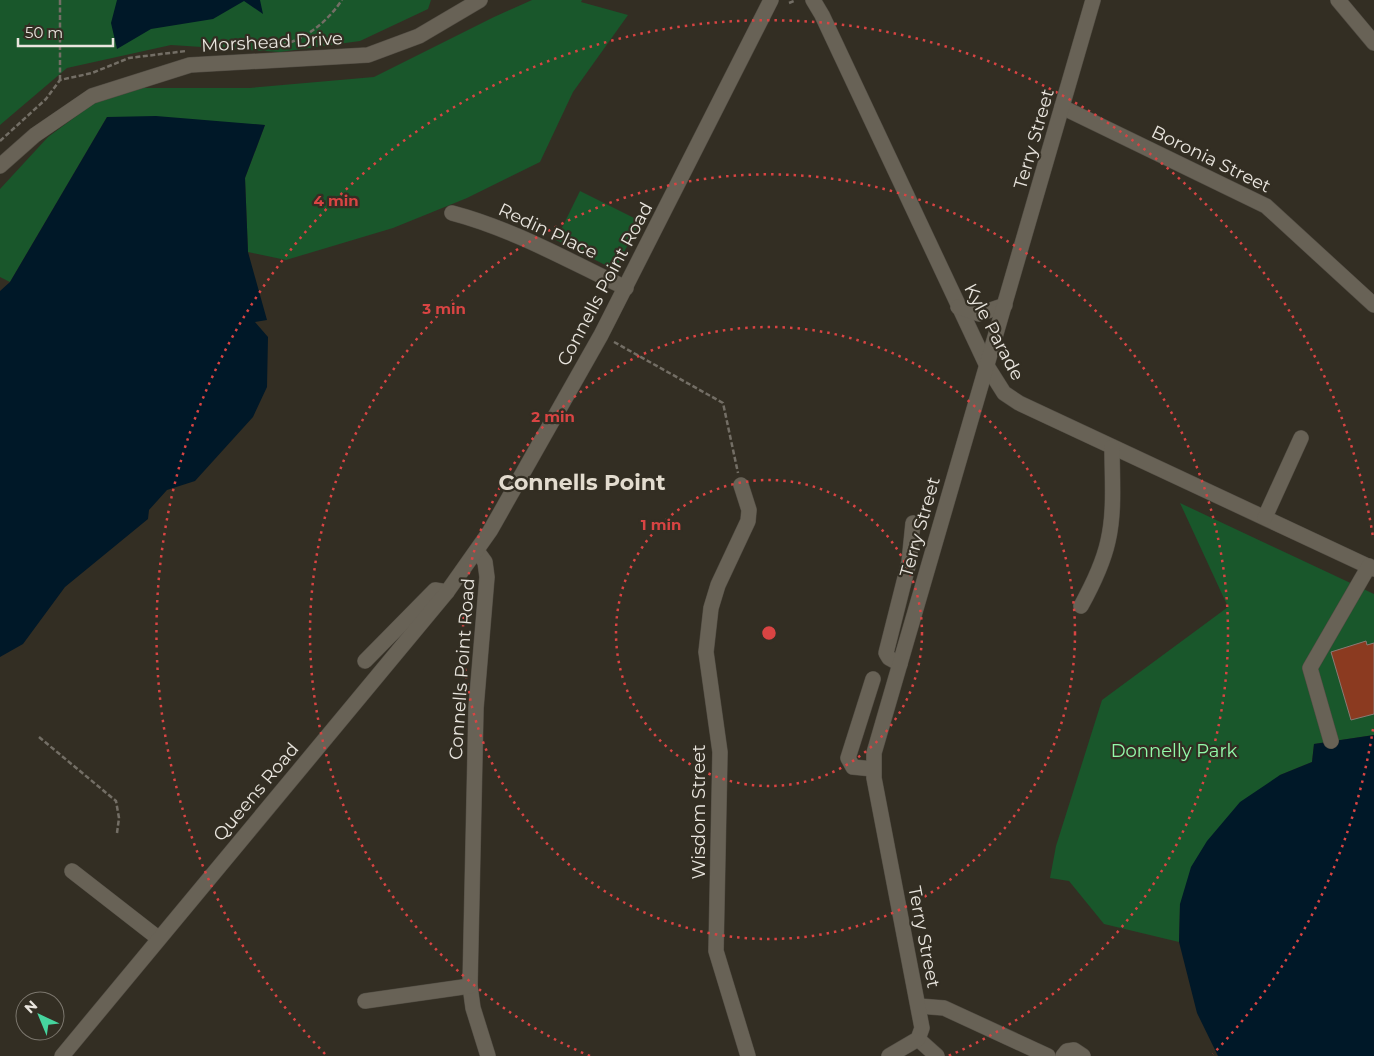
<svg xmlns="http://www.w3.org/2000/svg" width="1374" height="1056" viewBox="0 0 1374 1056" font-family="Montserrat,sans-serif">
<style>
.green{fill:#19572b}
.water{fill:#001828}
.building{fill:#8b3a20;stroke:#897a75}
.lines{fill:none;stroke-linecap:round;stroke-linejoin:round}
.minor-casing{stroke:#514c43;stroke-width:16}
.path{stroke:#736e65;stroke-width:2.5;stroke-dasharray:5 2.5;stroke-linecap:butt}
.minor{stroke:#686256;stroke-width:15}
.ring{fill:none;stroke:#d94443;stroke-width:2.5;stroke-dasharray:2.5 5}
.labels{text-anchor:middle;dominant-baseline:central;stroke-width:4.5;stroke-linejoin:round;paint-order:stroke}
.street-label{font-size:18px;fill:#e9e5de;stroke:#332e23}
.park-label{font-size:18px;fill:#93faa9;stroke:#332e23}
.district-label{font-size:22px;font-weight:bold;fill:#e3dccf;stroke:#332e23}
.centre{fill:#d94443;stroke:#332e23;stroke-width:2.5}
.ring-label{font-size:15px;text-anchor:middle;font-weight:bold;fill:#d94443;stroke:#332e23;stroke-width:4.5;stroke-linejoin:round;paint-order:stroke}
</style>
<rect width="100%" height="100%" fill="#332e23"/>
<g class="green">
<polygon points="0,0 431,0 428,9 360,41 280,52 171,45 67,68 0,125"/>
<polygon points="532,0 582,0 581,2 628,15 573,92 540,162 467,198 393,228 286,260 248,252 245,178 265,125 107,117 10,282 0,277 0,189 48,137 98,100 138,88 249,88 374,77 494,17"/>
<polygon points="580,191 640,221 615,270 556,240"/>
<polygon points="1180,503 1374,594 1374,735 1314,744 1312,762 1280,775 1180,904 1179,942 1104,924 1069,881 1050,878 1056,846 1102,700 1228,607"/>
</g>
<g class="water">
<polygon points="117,0 260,0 263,14 244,1 213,19 151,29 117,49 111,23"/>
<polygon points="156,116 265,125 245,178 248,252 267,320 255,322 268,337 267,387 253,417 195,481 167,490 149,510 148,519 65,587 23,644 0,657 0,291 10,282 107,117"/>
<polygon points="1374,735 1374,1056 1218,1056 1197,1013 1179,942 1180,904 1191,867 1207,841 1240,802 1280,775 1312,762 1314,744"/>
</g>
<polygon class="building" points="1366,641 1367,645 1374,643 1374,714 1351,720 1331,652"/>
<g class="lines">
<defs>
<g id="minor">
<polyline points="813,0 822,15 987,366 1004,393 1019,403 1374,569"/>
<polyline points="1338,0 1374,43"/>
<polyline points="1062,107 1266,206 1374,305"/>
<polyline points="0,166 35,135 92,96 190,65 368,55 419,36 480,0"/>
<path d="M452,213c61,16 117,48 174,75"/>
<polyline points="958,307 979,314 1005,305"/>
<polyline points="741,485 749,510 748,521 718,585 711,608 706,652 720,752 716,951 748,1056"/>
<polyline points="1265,517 1301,438"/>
<polyline points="477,551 485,562 487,577 476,708 470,986 473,1008 488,1056"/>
<path d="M1081,606c11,-20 22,-42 27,-65 7,-30 4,-63 4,-94"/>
<polyline points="365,661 435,590 447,592"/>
<polyline points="900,664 889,658 886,653 909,562 913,523"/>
<polyline points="873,679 848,758 853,767 873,769"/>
<polyline points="1331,741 1310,668 1369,566"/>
<polyline points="72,871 158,938"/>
<polyline points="365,1001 470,986"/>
<polyline points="919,1006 944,1008 1048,1056"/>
<polyline points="918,1039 937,1056"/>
<polyline points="62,1056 447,592 490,531 601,335 771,0"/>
<polyline points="889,1056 918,1039 922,1028 874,778 874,753 1093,0"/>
<polyline points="1063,1056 1067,1051 1074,1050 1083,1056"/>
</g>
</defs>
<use href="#minor" class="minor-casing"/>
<g class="path">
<polyline points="789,3 794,1"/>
<path d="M283,45c25,-8 44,-23 59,-45"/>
<polyline points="60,80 60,0"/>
<polyline points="0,141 46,99 60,80 92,73 129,58 186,51"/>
<polyline points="614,342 723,403 738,473"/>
<polyline points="39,737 116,801 119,818 117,833"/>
</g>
<use href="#minor" class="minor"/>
</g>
<g class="ring">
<circle cx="769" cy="633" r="153"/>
<circle cx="769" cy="633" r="306"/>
<path d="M590 1056A459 459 0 1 1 948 1056"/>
<path d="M1373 729A612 612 0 0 1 1213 1054M325 1054A612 612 0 1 1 1373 537"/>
</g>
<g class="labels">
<g class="street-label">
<text transform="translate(272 42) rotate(-3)">Morshead Drive</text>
<text transform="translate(1034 139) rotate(-74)">Terry Street</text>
<text transform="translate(1211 159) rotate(26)">Boronia Street</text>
<text transform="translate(548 231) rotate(25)">Redin Place</text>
<text transform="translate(605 284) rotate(-62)">Connells Point Road</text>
<text transform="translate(994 332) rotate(62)">Kyle Parade</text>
<text transform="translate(920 527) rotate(-74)">Terry Street</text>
<text transform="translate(462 669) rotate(-86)">Connells Point Road</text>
<text transform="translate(256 792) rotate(-50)">Queens Road</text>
<text transform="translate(699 812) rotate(-90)">Wisdom Street</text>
<text transform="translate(924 937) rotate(79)">Terry Street</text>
</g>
<g class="park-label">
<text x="1174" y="751">Donnelly Park</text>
</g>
<g class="district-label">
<text x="582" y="482">Connells Point</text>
</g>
</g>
<circle cx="769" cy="633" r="8" class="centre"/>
<g class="ring-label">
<text x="336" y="206">4 min</text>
<text x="444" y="314">3 min</text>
<text x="553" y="422">2 min</text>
<text x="661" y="530">1 min</text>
</g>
<g transform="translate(40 1016) rotate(316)"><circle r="24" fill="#332e23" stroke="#7c776e"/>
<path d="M0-4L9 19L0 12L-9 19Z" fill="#46d49e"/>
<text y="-8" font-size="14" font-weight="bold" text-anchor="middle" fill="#e9e5de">N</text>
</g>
<path d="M18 38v8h95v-8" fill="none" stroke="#e9e5de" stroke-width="2.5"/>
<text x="25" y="38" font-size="15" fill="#e9e5de" stroke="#332e23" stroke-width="4" paint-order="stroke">50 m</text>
</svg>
